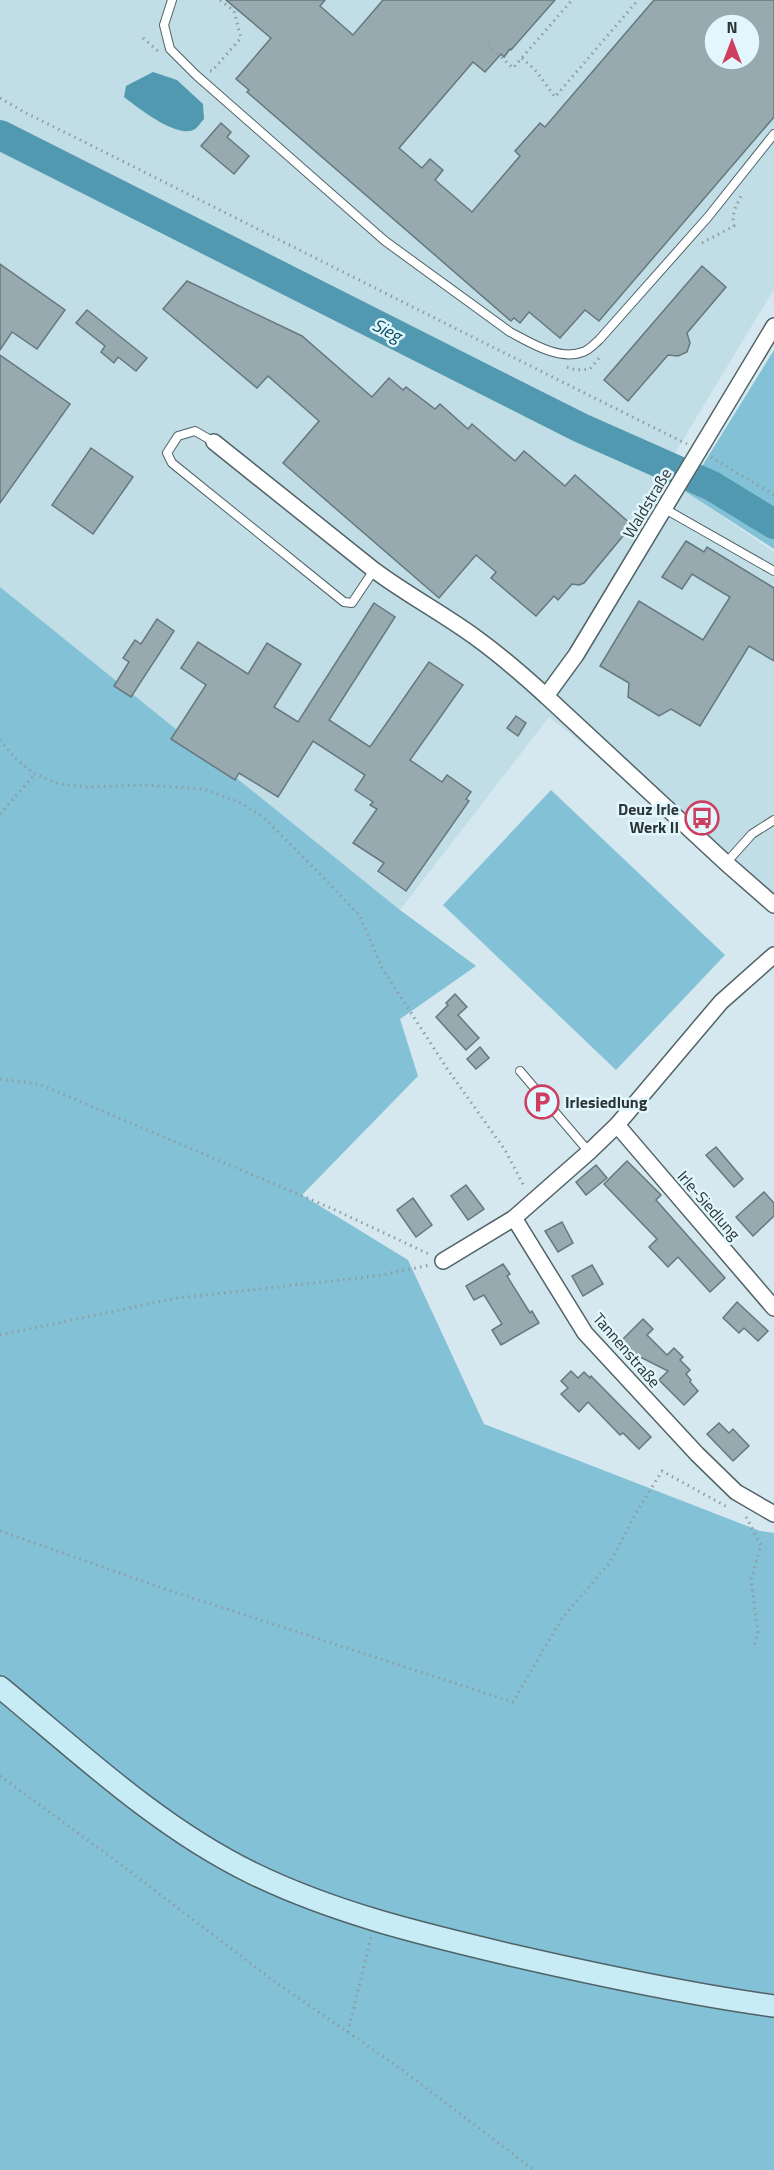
<svg xmlns="http://www.w3.org/2000/svg" width="774" height="2170" viewBox="0 0 774 2170" font-family="'Titillium Web',sans-serif">
<style>
.built{fill:#c1dde6;fill-rule:evenodd}
.green{fill:#82c1d6}
.water{fill:#5199b0}
.lines{fill:none;stroke-linecap:round;stroke-linejoin:round}
.river{stroke:#5199b0;stroke-width:30}
.building{fill:#97aab0;stroke:#66787e;stroke-width:1.5;fill-rule:evenodd}
.service-casing{stroke:#516368;stroke-width:10}
.minor-casing{stroke:#516368;stroke-width:18}
.secondary-casing{stroke:#516368;stroke-width:24}
.path{stroke:#8e9da2;stroke-width:3;stroke-dasharray:1.5 4.5;stroke-linecap:butt}
.service{stroke:#fff;stroke-width:8}
.minor{stroke:#fff;stroke-width:15}
.secondary{stroke:#c8ecf6;stroke-width:21}
.labels{text-anchor:middle;dominant-baseline:central;stroke-width:5;stroke-linejoin:round;paint-order:stroke}
.street-label{font-size:16px;fill:#2c3437;stroke:#e2f6fd}
.poi-label{font-size:16px;font-weight:bold;fill:#2c3437;stroke:#e2f6fd;text-anchor:end}
.water-label{font-size:18px;font-style:italic;fill:#054858;stroke:#e2f6fd}
</style>
<rect width="100%" height="100%" fill="#d5e8ef"/>
<path class="built" d="M0,0h774v289l-111,184 15,13 96,66v343l-225,-178 -149,193 -400,-323zM714,24h36v36h-36z"/>
<g class="green">
<polygon points="774,350 774,549 686,492"/>
<polygon points="0,587 400,910 476,966 400,1019 418,1076 302,1195 408,1260 484,1424 760,1531 774,1533 774,2170 0,2170"/>
<polygon points="551,790 725,955 616,1070 443,905"/>
</g>
<path class="water" d="M153,72l24,8 26,24 1,15c-3,3 -6,8 -9,10 -17,11 -58,-22 -71,-32l2,-11z"/>
<g class="lines">
<polyline class="river" points="0,135 581,428 712,486 774,524"/>
</g>
<g class="building">
<path d="M226,0h99l-5,6 33,29 30,-35h172l-44,50 -1,-1 -6,8 -3,-3 -16,18 -12,-10 -74,86 23,20 8,-9 13,11 -8,10 37,32 48,-56 -5,-5 25,-28 5,4 109,-127h120v117l-175,204 -14,-11 -25,28 -31,-26 -9,11 -6,-5 -3,3 -264,-229 2,-2 -13,-11 35,-41zM714,24h36v36h-36z"/>
<polygon points="221,123 231,132 227,137 249,156 234,174 201,146"/>
<polygon points="0,264 65,310 37,349 12,332 0,350"/>
<polygon points="702,266 726,287 687,333 690,343 687,352 678,356 668,355 628,401 604,380"/>
<polygon points="187,281 302,336 372,397 389,378 403,390 406,387 435,409 440,404 468,429 472,424 515,461 524,451 565,486 575,475 632,525 584,583 579,585 572,584 558,600 554,596 536,616 491,578 496,572 476,555 439,598 283,463 319,421 268,376 257,388 163,309"/>
<polygon points="87,310 147,358 136,371 118,357 114,363 101,352 105,346 76,323"/>
<polygon points="0,355 70,404 0,503"/>
<polygon points="91,448 133,477 93,534 52,505"/>
<polygon points="686,541 704,552 707,547 774,588 774,661 749,646 700,726 671,709 659,716 628,697 629,683 600,666 639,601 703,640 730,597 692,574 682,589 662,577"/>
<polygon points="374,603 395,617 329,720 370,747 429,662 463,685 410,760 442,782 447,775 471,792 466,799 469,801 406,891 378,871 384,863 353,843 377,809 370,805 373,802 355,790 365,775 313,741 278,797 239,773 235,780 171,739 206,685 181,668 198,642 248,674 267,643 301,664 274,707 298,722"/>
<polygon points="157,619 174,631 131,697 114,686 129,662 123,658 135,640 141,644"/>
<polygon points="516,716 526,723 518,736 507,728"/>
<polygon points="455,994 467,1007 458,1015 479,1038 466,1050 436,1017 448,1005 446,1003"/>
<polygon points="480,1047 489,1058 476,1069 467,1059"/>
<polygon points="716,1147 743,1179 734,1187 706,1155"/>
<polygon points="627,1161 661,1195 656,1200 725,1278 710,1292 678,1257 668,1267 649,1247 657,1239 604,1184"/>
<polygon points="596,1165 607,1178 586,1195 576,1182"/>
<polygon points="466,1185 484,1209 468,1220 451,1196"/>
<polygon points="764,1192 774,1203 774,1216 753,1236 736,1217"/>
<polygon points="413,1198 432,1225 416,1237 397,1210"/>
<polygon points="562,1222 573,1243 558,1252 545,1231"/>
<polygon points="503,1264 510,1274 507,1276 530,1313 532,1311 539,1323 501,1345 492,1330 502,1324 484,1295 474,1300 466,1286"/>
<polygon points="592,1265 603,1284 583,1296 572,1276"/>
<polygon points="737,1302 768,1331 758,1341 744,1328 739,1333 723,1318"/>
<polygon points="643,1319 653,1329 647,1335 667,1355 674,1348 683,1357 680,1360 690,1370 686,1374 691,1380 690,1382 698,1391 684,1405 659,1380 668,1371 634,1354 621,1341"/>
<polygon points="571,1371 578,1378 584,1372 590,1378 591,1376 651,1437 639,1449 623,1433 620,1435 588,1402 579,1412 561,1394 568,1388 561,1381"/>
<polygon points="719,1423 729,1433 733,1429 749,1446 733,1461 707,1434"/>
</g>
<g class="lines">
<defs>
<g id="service">
<path d="M172,0l-8,25 6,24 26,26 189,166 125,91c21,11 49,29 73,20 6,-2 11,-8 16,-12l109,-123 66,-83"/>
<polyline points="214,442 195,431 178,436 167,453 172,463 344,602 352,603 374,570"/>
<polyline points="665,509 774,571"/>
<polyline points="726,863 752,834 774,820"/>
<polyline points="520,1071 589,1152"/>
</g>
<g id="minor">
<polyline points="774,326 576,655 546,696 726,863 774,905"/>
<path d="M214,442l160,128c32,24 68,43 101,67 25,18 48,38 71,59"/>
<polyline points="617,1125 774,1308"/>
<polyline points="514,1218 585,1333 697,1454 736,1492 774,1514"/>
<polyline points="443,1261 514,1218 589,1152 617,1125 721,1002 774,955"/>
</g>
<path id="secondary" d="M0,1687c80,66 158,140 252,186 82,40 170,61 259,82 87,20 175,39 263,51"/>
</defs>
<use href="#service" class="service-casing"/>
<use href="#minor" class="minor-casing"/>
<use href="#secondary" class="secondary-casing"/>
<g class="path">
<polyline points="143,38 159,52"/>
<polyline points="488,45 513,68 572,0"/>
<polyline points="522,58 537,72 555,97 638,0"/>
<polyline points="210,71 212,71 241,38 234,11 220,0"/>
<path d="M0,98l24,14c221,110 441,222 663,332"/>
<path d="M702,243l32,-17c-3,-12 2,-20 7,-30"/>
<polyline points="567,367 576,370 590,369 600,357"/>
<polyline points="711,457 774,495"/>
<polyline points="0,740 15,758 35,774 59,784 87,787 144,785 204,789 241,803 263,817 321,875 360,916 382,968 448,1070 505,1150 525,1188"/>
<polyline points="0,814 35,774"/>
<polyline points="0,1079 39,1084 333,1209 431,1255"/>
<polyline points="0,1335 177,1298 376,1276 430,1265"/>
<polyline points="746,1517 761,1545 751,1580 758,1632 754,1645"/>
<polyline points="0,1531 168,1590 513,1702 562,1618 611,1561 636,1513 662,1471 729,1508"/>
<polyline points="0,1776 115,1860 271,1979 401,2069 534,2170"/>
<polyline points="348,2032 371,1937"/>
</g>
<use href="#service" class="service"/>
<use href="#minor" class="minor"/>
<use href="#secondary" class="secondary"/>
</g>
<defs>
<symbol id="bus-ring" viewBox="-11 -11 22 22"><circle r="9.5" fill="#e2f6fd" stroke="#cd3e60" stroke-width="1.5"/><path d="M-5-6H5V4H4V6H2V4H-2V6H-4V4H-5ZM-3.5-4V0h7V-4ZM-3.5 1.2v1.5H-2V1.2ZM2 1.2v1.5H3.5V1.2Z" fill="#cd3e60"/></symbol>
<symbol id="parking-ring" viewBox="-11 -11 22 22"><circle r="9.5" fill="#e2f6fd" stroke="#cd3e60" stroke-width="1.5"/><path d="M-3.5-5.5H1a3.5 3.5 0 0 1 0 7H-1V5.5H-3.5ZM-1-3.4V-.6H.8a1.4 1.4 0 0 0 0-2.8Z" fill="#cd3e60"/></symbol>
</defs>
<g fill-rule="evenodd">
<use href="#bus-ring" x="683" y="799" width="38" height="38"/>
<use href="#parking-ring" x="523" y="1083" width="38" height="38"/>
</g>
<g class="labels">
<g class="street-label">
<text transform="translate(647 503) rotate(-59)">Waldstraße</text>
<text transform="translate(709 1205) rotate(49)">Irle-Siedlung</text>
<text transform="translate(627 1350) rotate(49)">Tannenstraße</text>
</g>
<g class="poi-label">
<text x="679" y="809">Deuz Irle<tspan x="679" dy="18">Werk II</tspan></text>
<text x="565" y="1102" text-anchor="start">Irlesiedlung</text>
</g>
<g class="water-label">
<text transform="translate(387 330) rotate(27)">Sieg</text>
</g>
</g>
<g transform="translate(732 42)"><circle r="28" fill="#e2f6fd" stroke="#99a8ae" stroke-width="1.5"/>
<path d="M0-4.5L10 22L0 15L-10 22Z" fill="#cd3e60"/>
<text y="-9" font-size="16" font-weight="bold" text-anchor="middle" fill="#2c3437">N</text>
</g>
</svg>
